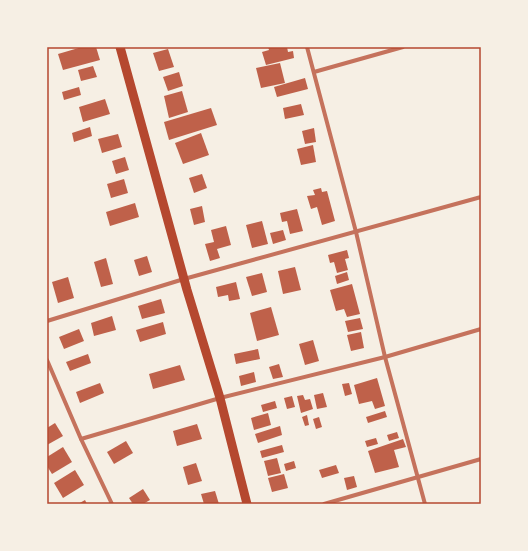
<svg xmlns="http://www.w3.org/2000/svg" width="528" height="551" viewBox="0 0 528 551" font-family="'Alegreya Sans',sans-serif">
<style>
.building{fill:#bf614a}
.lines{fill:none;stroke-linecap:round;stroke-linejoin:round}
.minor{stroke:#c5725c;stroke-width:4}
.primary{stroke:#b5482f;stroke-width:9}
.neatline{fill:none;stroke:#b5482f;stroke-width:1.5}
</style>
<rect width="100%" height="100%" fill="#f6efe4"/>
<g class="building">
<polygon points="82,47 96,47 100,60 63,70 58,54"/>
<polygon points="268,47 287,47 288,52 293,51 294,58 266,65 262,52 269,50"/>
<polygon points="168,49 174,67 159,71 153,53"/>
<polygon points="280,63 285,83 261,88 256,68"/>
<polygon points="93,66 97,77 81,81 78,70"/>
<polygon points="179,72 183,86 168,91 163,77"/>
<polygon points="305,78 308,89 277,97 274,87"/>
<polygon points="79,87 81,95 64,100 62,92"/>
<polygon points="182,91 188,112 169,118 164,96"/>
<polygon points="105,99 110,114 83,122 79,107"/>
<polygon points="301,104 304,115 285,119 283,108"/>
<polygon points="211,108 217,125 169,140 164,122"/>
<polygon points="90,127 92,136 74,142 72,133"/>
<polygon points="314,128 316,142 305,144 302,131"/>
<polygon points="201,133 209,155 183,164 175,143"/>
<polygon points="118,134 122,147 102,153 98,139"/>
<polygon points="313,145 316,162 301,165 297,149"/>
<polygon points="125,157 129,170 116,174 112,161"/>
<polygon points="202,174 207,188 194,193 189,178"/>
<polygon points="124,179 128,193 111,198 107,184"/>
<polygon points="321,188 322,192 327,191 335,221 322,225 317,207 311,209 307,196 315,195 313,190"/>
<polygon points="135,203 139,217 110,226 106,212"/>
<polygon points="202,206 205,222 194,225 190,209"/>
<polygon points="297,209 303,231 290,234 287,221 282,222 280,213"/>
<polygon points="262,221 268,244 252,248 246,225"/>
<polygon points="226,226 231,245 217,249 220,258 210,261 205,244 214,242 211,230"/>
<polygon points="283,230 286,240 273,244 270,233"/>
<polygon points="347,250 349,258 345,259 348,270 337,273 334,262 330,263 328,255"/>
<polygon points="147,256 152,272 139,276 134,260"/>
<polygon points="106,258 113,284 101,287 94,262"/>
<polygon points="295,267 301,290 283,294 278,271"/>
<polygon points="347,272 349,280 337,284 335,276"/>
<polygon points="262,273 267,292 252,296 246,277"/>
<polygon points="68,277 74,298 58,303 52,282"/>
<polygon points="236,282 240,299 229,301 228,295 218,297 216,287"/>
<polygon points="352,284 360,314 347,317 344,309 336,311 330,290"/>
<polygon points="161,299 165,313 142,319 138,306"/>
<polygon points="271,307 279,335 257,341 250,313"/>
<polygon points="112,316 116,330 94,336 91,323"/>
<polygon points="360,318 363,329 348,332 345,321"/>
<polygon points="163,322 166,334 140,342 136,330"/>
<polygon points="79,329 84,341 64,349 59,337"/>
<polygon points="361,332 364,348 351,351 347,335"/>
<polygon points="313,340 319,361 305,365 299,344"/>
<polygon points="258,349 260,359 236,364 234,354"/>
<polygon points="88,354 91,363 70,371 66,362"/>
<polygon points="279,364 283,377 273,379 269,367"/>
<polygon points="180,365 185,380 153,389 149,374"/>
<polygon points="254,372 256,382 241,386 239,376"/>
<polygon points="377,378 385,406 375,409 372,401 359,404 354,385"/>
<polygon points="100,383 104,393 80,403 76,392"/>
<polygon points="349,383 352,394 345,396 342,384"/>
<polygon points="323,393 327,407 317,409 314,395"/>
<polygon points="303,395 305,400 310,399 313,409 301,413 297,396"/>
<polygon points="292,396 295,407 287,409 284,398"/>
<polygon points="275,401 277,408 263,412 261,405"/>
<polygon points="385,411 387,417 368,423 366,417"/>
<polygon points="268,413 271,425 254,430 251,418"/>
<polygon points="307,415 309,425 305,426 302,417"/>
<polygon points="319,417 322,427 316,429 313,419"/>
<polygon points="55,423 63,436 47,445 47,428"/>
<polygon points="197,424 202,439 177,446 173,431"/>
<polygon points="280,426 282,435 258,443 255,434"/>
<polygon points="397,432 399,438 389,441 387,435"/>
<polygon points="376,438 378,444 367,447 365,441"/>
<polygon points="403,439 406,447 394,450 399,467 375,473 368,451"/>
<polygon points="126,441 133,453 114,464 107,452"/>
<polygon points="282,445 284,452 262,458 260,451"/>
<polygon points="63,447 72,462 52,474 47,466 47,457"/>
<polygon points="277,458 281,473 268,476 264,461"/>
<polygon points="294,461 296,468 286,471 284,464"/>
<polygon points="196,463 202,481 188,485 183,467"/>
<polygon points="336,465 339,473 322,478 319,470"/>
<polygon points="75,470 84,485 63,498 54,483"/>
<polygon points="284,474 288,488 272,492 268,478"/>
<polygon points="354,476 357,487 347,490 344,478"/>
<polygon points="143,489 150,500 143,504 133,504 129,498"/>
<polygon points="215,491 219,504 204,504 201,494"/>
<polygon points="85,500 87,504 78,504"/>
</g>
<g class="lines">
<g class="minor">
<polyline points="307,47 356,232 385,357 425,504"/>
<polyline points="314,72 403,47"/>
<polyline points="47,321 184,279 481,197"/>
<polyline points="47,360 81,439 112,504"/>
<polyline points="81,439 220,398 385,357 481,329"/>
<polyline points="324,504 481,459"/>
</g>
<polyline class="primary" points="120,47 187,290 220,398 247,504"/>
</g>
<rect width="528" height="551" fill="none" stroke="#f6efe4" stroke-width="96"/>
<rect x="48" y="48" width="432" height="455" class="neatline"/>
</svg>
